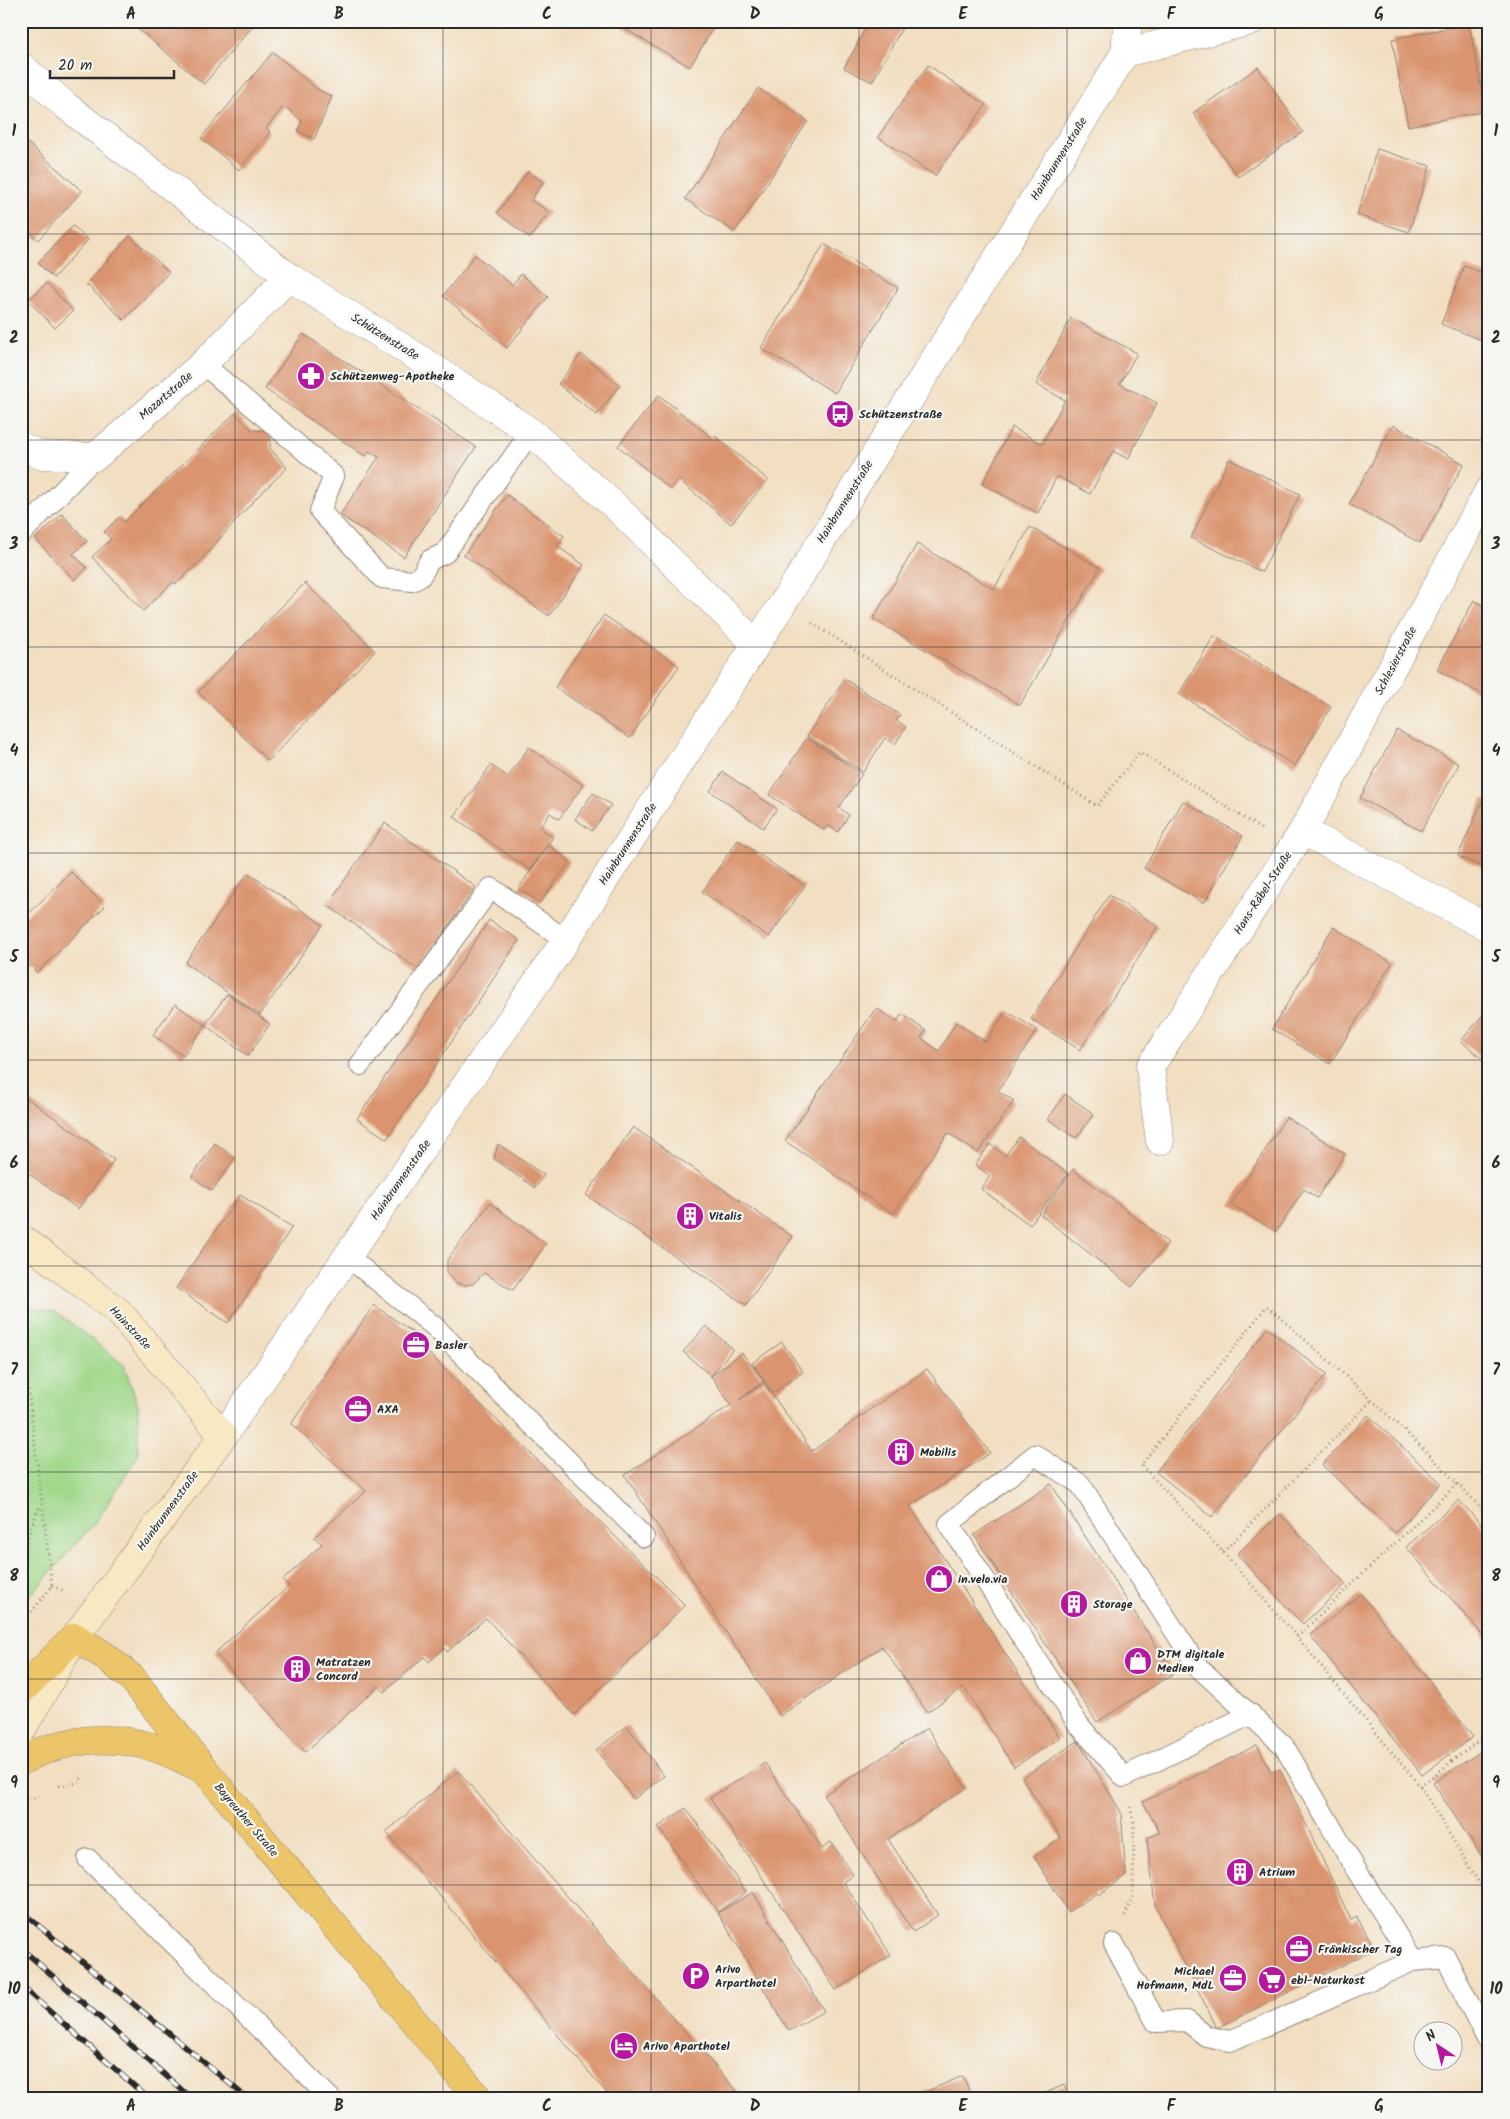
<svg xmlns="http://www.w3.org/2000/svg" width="1510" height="2119" viewBox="0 0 1510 2119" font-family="Kalam,sans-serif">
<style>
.green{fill:#a0d88b;stroke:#66825b}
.building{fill:#da9470}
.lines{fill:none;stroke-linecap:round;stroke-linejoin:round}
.lane-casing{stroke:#8e8476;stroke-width:22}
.street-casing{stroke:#8e8476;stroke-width:29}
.secondary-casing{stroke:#8e8476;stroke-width:29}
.primary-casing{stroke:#8e8476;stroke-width:29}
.path{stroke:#8e8476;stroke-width:3;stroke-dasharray:1 4;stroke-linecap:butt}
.lane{stroke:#fff;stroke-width:20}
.street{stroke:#fff;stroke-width:28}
.secondary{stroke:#f8e8c3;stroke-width:28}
.primary{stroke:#edc569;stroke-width:28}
.rail-casing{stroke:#2b2b2b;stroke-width:5.5}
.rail{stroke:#f6f6f2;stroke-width:4;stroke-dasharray:11;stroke-linecap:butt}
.grid{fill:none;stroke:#2b2b2b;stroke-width:1;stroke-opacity:0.55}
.labels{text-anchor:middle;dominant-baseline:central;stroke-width:4.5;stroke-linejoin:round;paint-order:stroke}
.street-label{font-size:12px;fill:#2b2b2b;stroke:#f6f6f2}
.poi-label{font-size:12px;font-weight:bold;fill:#2b2b2b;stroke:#f6f6f2;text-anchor:start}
.neatline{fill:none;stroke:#2b2b2b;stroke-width:2}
.grid-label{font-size:16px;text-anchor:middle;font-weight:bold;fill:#2b2b2b}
</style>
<rect width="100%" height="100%" fill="#f6f6f2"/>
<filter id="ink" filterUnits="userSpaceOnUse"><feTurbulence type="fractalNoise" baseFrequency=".02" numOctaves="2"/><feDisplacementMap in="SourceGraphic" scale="10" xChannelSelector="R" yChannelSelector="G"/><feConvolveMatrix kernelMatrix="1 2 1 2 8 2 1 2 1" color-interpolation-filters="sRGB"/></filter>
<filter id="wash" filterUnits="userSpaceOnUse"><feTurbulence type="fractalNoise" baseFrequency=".0096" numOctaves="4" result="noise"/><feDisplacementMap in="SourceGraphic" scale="20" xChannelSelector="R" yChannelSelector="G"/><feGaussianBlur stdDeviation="1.12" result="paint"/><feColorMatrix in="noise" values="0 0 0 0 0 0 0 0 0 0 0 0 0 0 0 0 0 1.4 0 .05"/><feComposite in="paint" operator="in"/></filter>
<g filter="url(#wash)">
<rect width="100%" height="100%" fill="#f2dec0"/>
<polygon class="green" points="21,1305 57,1312 124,1365 138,1405 138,1455 98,1519 21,1606"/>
<g id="blocks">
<g class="building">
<polygon points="144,21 257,21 204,84 138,29"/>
<polygon points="621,21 717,21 690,67 618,25"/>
<polygon points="870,21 906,21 872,82 844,68"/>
<polygon points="1469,24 1486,111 1408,126 1392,39"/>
<polygon points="273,52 318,90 332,96 314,139 298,131 302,121 284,106 266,128 270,132 239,170 201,138"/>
<polygon points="928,65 986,105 935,176 878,137"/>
<polygon points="1258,67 1303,132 1238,177 1193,113"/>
<polygon points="758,88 808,121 735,232 685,199"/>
<polygon points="21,137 82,191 38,240 21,225"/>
<polygon points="1377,149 1430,166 1409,232 1357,215"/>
<polygon points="528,171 543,182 531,200 549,212 530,238 497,213"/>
<polygon points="73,226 88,240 53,278 38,263"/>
<polygon points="130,236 169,272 124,320 86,284"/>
<polygon points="824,244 898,288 835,393 761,348"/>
<polygon points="475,255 512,285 521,274 548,297 507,348 443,296"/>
<polygon points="1464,266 1489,275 1489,343 1441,324"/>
<polygon points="47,283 73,311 55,328 28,300"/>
<polygon points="1071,318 1137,353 1120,384 1157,403 1128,459 1113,451 1090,494 1057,476 1038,513 982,484 1012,427 1042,444 1065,400 1036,384"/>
<polygon points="303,334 476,447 404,557 340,515 379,457 369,451 365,456 265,389"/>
<polygon points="581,354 620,385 597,415 558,384"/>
<polygon points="659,395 712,438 715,436 768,480 731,524 678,479 670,489 618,446"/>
<polygon points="235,413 252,430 271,431 270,448 287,468 258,496 199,562 176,584 173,582 143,611 92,557 111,539 104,532 119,517 124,522"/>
<polygon points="1393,425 1464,464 1420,543 1349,504"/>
<polygon points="1229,459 1300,494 1262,572 1191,538"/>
<polygon points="507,495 564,536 557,546 584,565 549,616 464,555"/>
<polygon points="62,514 87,541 73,554 87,568 74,580 35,539"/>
<polygon points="1030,527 1100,568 1020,705 873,619 917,544 994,589"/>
<polygon points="305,583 375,651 268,761 198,692"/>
<polygon points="1474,600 1489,609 1489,698 1437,670"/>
<polygon points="604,615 679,666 630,738 555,687"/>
<polygon points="1214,636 1331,707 1295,766 1179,694"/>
<polygon points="845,679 900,715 896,720 906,727 895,744 885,738 863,772 807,736"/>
<polygon points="1397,730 1459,764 1421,831 1360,798"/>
<polygon points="807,738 862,774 839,808 849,815 838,832 828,825 824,830 769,795"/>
<polygon points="529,747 583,785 559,819 550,813 540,828 553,837 530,870 454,817 491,765 508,777"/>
<polygon points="723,772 777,809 763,828 710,791"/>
<polygon points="593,793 611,805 592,831 575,819"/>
<polygon points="1483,799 1489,801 1489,870 1458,856"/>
<polygon points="1183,801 1243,836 1204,903 1144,868"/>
<polygon points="385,823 476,887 418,969 327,905"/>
<polygon points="738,840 805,886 769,937 702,892"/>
<polygon points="21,845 30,856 21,863"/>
<polygon points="548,845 570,861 540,903 519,888"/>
<polygon points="71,872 105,906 37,973 21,957 21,921"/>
<polygon points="248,873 323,925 260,1015 185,963"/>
<polygon points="1109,895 1158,926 1080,1050 1031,1019"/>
<polygon points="489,920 519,940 387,1139 357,1119"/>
<polygon points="1333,927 1392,963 1330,1064 1272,1029"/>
<polygon points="227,994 270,1024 248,1056 205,1025"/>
<polygon points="175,1004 205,1025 183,1056 153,1035"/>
<polygon points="876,1008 897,1022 902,1014 926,1031 921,1038 939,1051 956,1022 986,1042 1006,1011 1037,1030 998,1091 1014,1101 978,1153 948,1133 893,1214 785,1141"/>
<polygon points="1489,1008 1489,1064 1461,1041"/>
<polygon points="21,1094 114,1160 78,1209 21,1168"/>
<polygon points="1065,1094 1094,1114 1076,1138 1048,1119"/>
<polygon points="1286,1117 1345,1154 1317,1198 1304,1189 1276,1232 1231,1204"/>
<polygon points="633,1127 793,1237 746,1305 586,1195"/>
<polygon points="1019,1137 1068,1174 1030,1225 981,1189 990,1176 975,1165 990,1144 1005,1156"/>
<polygon points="215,1143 235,1158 212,1191 192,1177"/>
<polygon points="498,1144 544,1175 535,1188 494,1159"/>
<polygon points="1073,1169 1168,1243 1132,1287 1041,1215"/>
<polygon points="240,1195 292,1227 228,1323 176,1288"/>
<polygon points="490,1203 546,1244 513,1290 484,1273 473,1284 464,1285 456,1283 447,1272 447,1260"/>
<polygon points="374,1305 422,1339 418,1343 685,1605 574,1715 486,1618 447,1652 444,1648 429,1662 424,1657 384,1692 379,1686 305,1752 215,1653 289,1586 283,1580 322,1544 314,1537 366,1491 291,1424"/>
<polygon points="706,1326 733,1349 711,1376 742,1353 764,1381 739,1400 764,1383 812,1451 927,1369 990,1453 910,1506 1060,1738 1014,1767 964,1687 927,1712 882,1646 780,1716 625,1475 731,1405 711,1376 683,1352"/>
<polygon points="1267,1328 1327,1374 1212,1517 1156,1472"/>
<polygon points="782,1342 803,1372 773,1393 752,1363"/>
<polygon points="1368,1415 1441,1483 1395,1533 1322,1465"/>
<polygon points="1051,1484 1174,1673 1097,1722 974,1535"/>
<polygon points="1459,1500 1489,1533 1489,1642 1406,1547"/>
<polygon points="1280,1514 1346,1584 1303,1624 1237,1554"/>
<polygon points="1361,1594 1473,1737 1422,1775 1310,1635"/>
<polygon points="627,1726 664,1776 634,1799 596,1750"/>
<polygon points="927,1728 966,1788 888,1839 938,1915 913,1932 824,1795"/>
<polygon points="1078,1741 1121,1812 1126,1875 1099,1895 1097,1893 1068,1912 1034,1856 1061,1838 1022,1778"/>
<polygon points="1257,1745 1271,1772 1280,1769 1351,1920 1357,1917 1375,1949 1217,2028 1155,1905 1147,1838 1160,1833 1143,1802"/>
<polygon points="1480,1752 1489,1766 1489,1868 1433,1783"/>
<polygon points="765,1763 822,1849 831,1842 853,1875 843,1882 891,1955 836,1990 710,1798"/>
<polygon points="458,1771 551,1878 743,2098 611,2098 386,1832"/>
<polygon points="686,1808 746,1892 718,1912 658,1827"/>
<polygon points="753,1892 824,2011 789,2031 718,1913"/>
<polygon points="963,2076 972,2098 919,2098 918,2095"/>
<polygon points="1064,2085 1069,2098 1034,2098"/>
</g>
</g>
</g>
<g filter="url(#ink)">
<use href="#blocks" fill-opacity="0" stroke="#8e8476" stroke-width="1"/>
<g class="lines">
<defs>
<g id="lane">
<polyline points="203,364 334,476 320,511 382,578 412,581 420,577 430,560 445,553 531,432"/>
<polyline points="21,534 95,457"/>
<polyline points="360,1065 491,888 566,940"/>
<polyline points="348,1257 435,1327 644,1537"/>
<polyline points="1251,1714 1124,1777 1078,1724 949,1524 1035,1455 1080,1484 1198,1667 1284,1746 1355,1868 1413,1961 1446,1958 1489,2043"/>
<polyline points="88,1859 330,2098"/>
<polyline points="1114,1944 1156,2022 1187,2021 1206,2036 1230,2041 1413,1961"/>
</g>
<g id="street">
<polyline points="1125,53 1251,21"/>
<polyline points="21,66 66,106 289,277 414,355 531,432 616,507 756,644"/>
<polyline points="21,446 40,455 95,457 203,364 289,277"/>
<polyline points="1303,831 1489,490"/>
<polyline points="1160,1141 1150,1067 1303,831 1489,928"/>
<polyline points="223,1436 566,940 783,603 1125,53 1128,21"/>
</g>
<polyline id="secondary" points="21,1238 119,1312 223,1436 75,1637 21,1731"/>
<g id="primary">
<polyline points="21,1691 75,1637 105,1656 132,1678 203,1768 478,2098"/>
<path d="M21,1761c44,-24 88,-27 135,-13 15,5 29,13 43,19"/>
</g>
</defs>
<use href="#lane" class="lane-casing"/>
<use href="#street" class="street-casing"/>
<use href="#secondary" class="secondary-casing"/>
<use href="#primary" class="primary-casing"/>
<g class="path">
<polyline points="812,623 1097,806 1140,752 1261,829"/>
<polyline points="21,1330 52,1586 21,1625"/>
<path d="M1489,1517c-69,-76 -145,-143 -222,-211l-126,159 82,87 74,85 123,149 69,113"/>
<polyline points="1223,1552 1373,1399"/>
<polyline points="21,1571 28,1535 40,1505"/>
<polyline points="52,1586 65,1591"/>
<polyline points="1297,1637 1458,1483"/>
<polyline points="59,1786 81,1782 81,1778"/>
<polyline points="1420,1786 1489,1733"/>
<polyline points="21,1806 25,1802 40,1795"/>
<polyline points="1125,1916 1133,1896 1134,1823 1130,1807"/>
</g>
<use href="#lane" class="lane"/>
<use href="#street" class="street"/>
<use href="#secondary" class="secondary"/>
<use href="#primary" class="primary"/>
<defs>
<g id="rail">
<polyline points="21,1911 247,2098"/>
<polyline points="21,1948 191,2098"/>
<polyline points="21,1986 148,2098"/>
</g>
</defs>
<use href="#rail" class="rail-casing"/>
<use href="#rail" class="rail"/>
</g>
</g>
<path class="grid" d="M235,21v2077M443,21v2077M651,21v2077M859,21v2077M1067,21v2077M1275,21v2077M21,234h1468M21,440h1468M21,647h1468M21,853h1468M21,1060h1468M21,1266h1468M21,1472h1468M21,1679h1468M21,1885h1468"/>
<defs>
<symbol id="pharmacy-disc" viewBox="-11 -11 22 22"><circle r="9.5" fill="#b5179e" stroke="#f6f6f2"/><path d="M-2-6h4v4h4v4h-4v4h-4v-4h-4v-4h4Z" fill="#fff"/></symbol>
<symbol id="bus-disc" viewBox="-11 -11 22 22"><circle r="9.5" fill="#b5179e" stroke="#f6f6f2"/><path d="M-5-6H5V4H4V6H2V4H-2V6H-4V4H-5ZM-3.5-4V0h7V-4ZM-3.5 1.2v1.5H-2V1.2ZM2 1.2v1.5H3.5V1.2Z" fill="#fff"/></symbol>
<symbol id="building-disc" viewBox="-11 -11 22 22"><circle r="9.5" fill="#b5179e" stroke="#f6f6f2"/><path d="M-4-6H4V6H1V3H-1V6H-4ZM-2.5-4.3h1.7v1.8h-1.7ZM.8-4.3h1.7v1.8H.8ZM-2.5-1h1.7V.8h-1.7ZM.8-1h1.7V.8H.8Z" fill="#fff"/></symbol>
<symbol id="office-disc" viewBox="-11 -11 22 22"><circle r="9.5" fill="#b5179e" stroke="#f6f6f2"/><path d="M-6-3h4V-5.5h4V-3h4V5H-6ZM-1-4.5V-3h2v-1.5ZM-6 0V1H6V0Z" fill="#fff"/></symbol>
<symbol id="shop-disc" viewBox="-11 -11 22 22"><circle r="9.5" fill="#b5179e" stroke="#f6f6f2"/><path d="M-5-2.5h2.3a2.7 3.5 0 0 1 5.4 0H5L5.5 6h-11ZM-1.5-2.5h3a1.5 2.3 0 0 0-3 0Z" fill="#fff"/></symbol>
<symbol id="parking-disc" viewBox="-11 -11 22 22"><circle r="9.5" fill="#b5179e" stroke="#f6f6f2"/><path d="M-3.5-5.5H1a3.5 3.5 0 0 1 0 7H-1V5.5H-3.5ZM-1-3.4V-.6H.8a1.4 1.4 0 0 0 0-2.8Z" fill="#fff"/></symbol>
<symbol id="supermarket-disc" viewBox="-11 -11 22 22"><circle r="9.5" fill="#b5179e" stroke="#f6f6f2"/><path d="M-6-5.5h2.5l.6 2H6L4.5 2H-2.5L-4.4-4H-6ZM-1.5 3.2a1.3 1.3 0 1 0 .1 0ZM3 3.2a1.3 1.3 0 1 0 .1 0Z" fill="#fff"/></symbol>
<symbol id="hotel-disc" viewBox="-11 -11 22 22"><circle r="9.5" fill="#b5179e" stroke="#f6f6f2"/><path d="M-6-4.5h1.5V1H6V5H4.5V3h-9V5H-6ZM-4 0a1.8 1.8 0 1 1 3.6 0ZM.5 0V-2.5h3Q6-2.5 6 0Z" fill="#fff"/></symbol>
</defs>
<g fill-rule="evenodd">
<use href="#pharmacy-disc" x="295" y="360" width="32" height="32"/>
<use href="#bus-disc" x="824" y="398" width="32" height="32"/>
<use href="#building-disc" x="674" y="1200" width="32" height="32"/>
<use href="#office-disc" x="400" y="1329" width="32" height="32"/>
<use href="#office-disc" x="342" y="1393" width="32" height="32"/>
<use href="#building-disc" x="885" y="1436" width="32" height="32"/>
<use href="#shop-disc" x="923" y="1563" width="32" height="32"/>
<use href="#building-disc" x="1058" y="1588" width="32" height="32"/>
<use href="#shop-disc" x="1122" y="1645" width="32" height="32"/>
<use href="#building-disc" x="281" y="1653" width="32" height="32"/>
<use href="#building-disc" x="1224" y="1856" width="32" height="32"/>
<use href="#office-disc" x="1283" y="1933" width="32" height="32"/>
<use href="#parking-disc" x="680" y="1960" width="32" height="32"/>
<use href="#office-disc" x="1217" y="1962" width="32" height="32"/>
<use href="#supermarket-disc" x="1256" y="1964" width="32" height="32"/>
<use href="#hotel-disc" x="608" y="2030" width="32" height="32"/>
</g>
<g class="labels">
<g class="street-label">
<text transform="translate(1059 159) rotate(-58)">Hainbrunnenstraße</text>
<text transform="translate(385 337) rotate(32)">Schützenstraße</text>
<text transform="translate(166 396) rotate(-41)">Mozartstraße</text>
<text transform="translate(845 502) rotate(-58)">Hainbrunnenstraße</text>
<text transform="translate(1396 661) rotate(-62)">Schlesierstraße</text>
<text transform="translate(628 844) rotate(-57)">Hainbrunnenstraße</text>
<text transform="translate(1263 893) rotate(-57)">Hans-Räbel-Straße</text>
<text transform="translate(401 1180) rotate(-55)">Hainbrunnenstraße</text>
<text transform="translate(130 1328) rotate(47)">Hainstraße</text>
<text transform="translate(168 1511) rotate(-54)">Hainbrunnenstraße</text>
<text transform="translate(246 1820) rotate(50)">Bayreuther Straße</text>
</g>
<g class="poi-label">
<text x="330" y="376">Schützenweg-Apotheke</text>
<text x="859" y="414">Schützenstraße</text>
<text x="709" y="1216">Vitalis</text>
<text x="435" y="1345">Basler</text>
<text x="377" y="1409">AXA</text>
<text x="920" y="1452">Mobilis</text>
<text x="958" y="1579">in.velo.via</text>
<text x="1093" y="1604">Storage</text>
<text x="1157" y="1654">DTM digitale<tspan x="1157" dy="14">Medien</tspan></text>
<text x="316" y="1662">Matratzen<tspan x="316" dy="14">Concord</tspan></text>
<text x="1259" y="1872">Atrium</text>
<text x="1318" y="1949">Fränkischer Tag</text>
<text x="715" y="1969">Arivo<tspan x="715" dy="14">Arparthotel</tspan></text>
<text x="1214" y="1971" text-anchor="end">Michael<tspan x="1214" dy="14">Hofmann, MdL</tspan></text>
<text x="1291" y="1980">ebl-Naturkost</text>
<text x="643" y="2046">Arivo Aparthotel</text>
</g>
</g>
<rect width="1510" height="2119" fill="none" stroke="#f6f6f2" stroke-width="55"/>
<g transform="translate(1438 2046) rotate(325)"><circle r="24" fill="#f6f6f2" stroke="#a5a5a2"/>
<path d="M0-4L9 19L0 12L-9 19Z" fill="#b5179e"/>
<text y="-8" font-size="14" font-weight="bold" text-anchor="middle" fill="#2b2b2b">N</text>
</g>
<path d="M50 70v8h124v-8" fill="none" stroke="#2b2b2b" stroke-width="2.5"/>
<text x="58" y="70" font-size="15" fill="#2b2b2b" stroke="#f6f6f2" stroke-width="4" paint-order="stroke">20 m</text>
<rect x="28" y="28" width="1454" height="2064" class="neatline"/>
<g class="grid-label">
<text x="131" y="19">A</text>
<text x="339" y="19">B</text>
<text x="547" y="19">C</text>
<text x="755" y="19">D</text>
<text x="963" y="19">E</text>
<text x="1171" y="19">F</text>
<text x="1379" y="19">G</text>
<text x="14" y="136">1</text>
<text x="1496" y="136">1</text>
<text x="14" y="343">2</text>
<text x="1496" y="343">2</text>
<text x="14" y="549">3</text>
<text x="1496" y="549">3</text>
<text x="14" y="756">4</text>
<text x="1496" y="756">4</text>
<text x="14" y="962">5</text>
<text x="1496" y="962">5</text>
<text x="14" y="1168">6</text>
<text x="1496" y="1168">6</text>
<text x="14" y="1375">7</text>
<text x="1496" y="1375">7</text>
<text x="14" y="1581">8</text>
<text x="1496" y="1581">8</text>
<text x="14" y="1788">9</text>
<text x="1496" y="1788">9</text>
<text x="14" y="1994">10</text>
<text x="1496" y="1994">10</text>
<text x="131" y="2111">A</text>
<text x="339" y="2111">B</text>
<text x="547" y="2111">C</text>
<text x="755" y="2111">D</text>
<text x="963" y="2111">E</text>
<text x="1171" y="2111">F</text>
<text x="1379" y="2111">G</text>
</g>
</svg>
